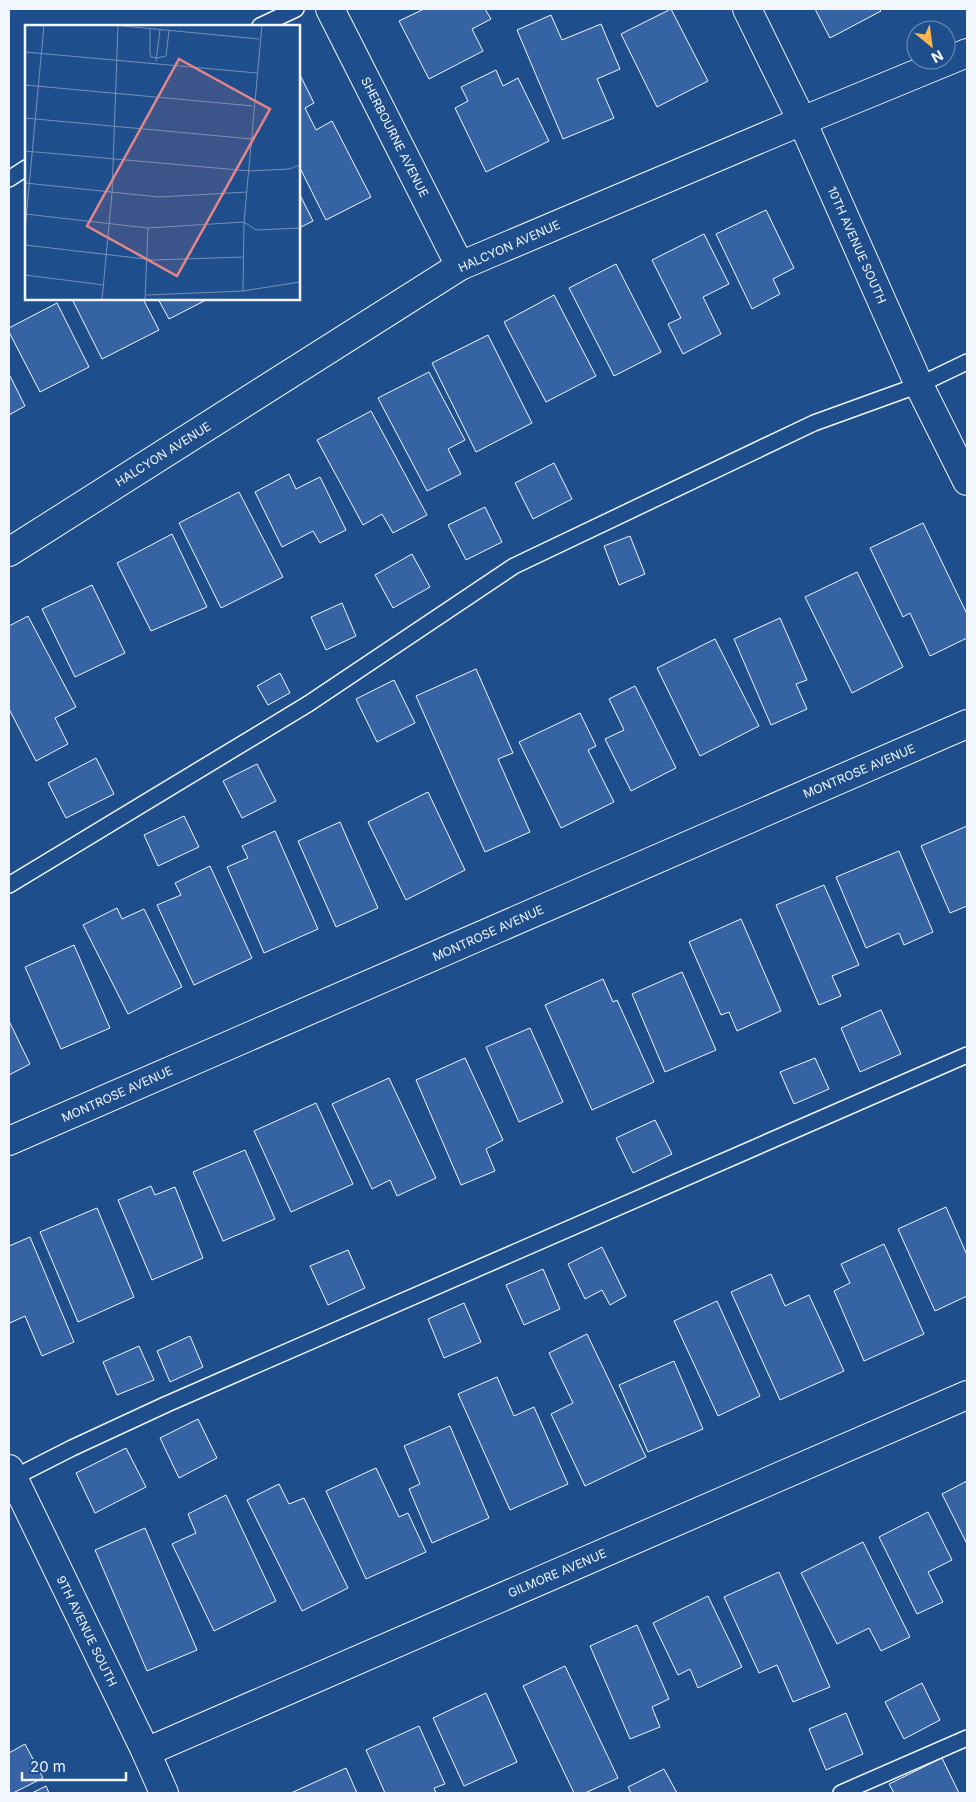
<svg xmlns="http://www.w3.org/2000/svg" width="976" height="1802" viewBox="0 0 976 1802" font-family="Inter,sans-serif">
<style>
.building{fill:#3563a3;stroke:#f2f6ff}
.lines{fill:none;stroke-linecap:round;stroke-linejoin:round}
.lane-casing{stroke:#f2f6ff;stroke-width:18}
.street-casing{stroke:#f2f6ff;stroke-width:30}
.secondary-casing{stroke:#f2f6ff;stroke-width:30}
.lane{stroke:#1f4e8c;stroke-width:15}
.street{stroke:#1f4e8c;stroke-width:28}
.secondary{stroke:#1f4e8c;stroke-width:28}
.labels{text-anchor:middle;dominant-baseline:central;stroke-width:4;stroke-linejoin:round;paint-order:stroke}
.street-label{font-size:12px;fill:#f2f6ff;stroke:#1f4e8c}
.inset-road{fill:none;stroke:#7391ba;stroke-width:1}
.view{fill:#e38589;fill-opacity:0.15;stroke:#e38589;stroke-width:2.5}
.inset-edge{fill:none;stroke:#f2f6ff;stroke-width:2.5}
</style>
<rect width="100%" height="100%" fill="#1f4e8c"/>
<g class="building">
<polygon points="424,9 485,9 491,19 472,29 483,51 429,79 399,21"/>
<polygon points="671,9 708,81 657,107 621,34"/>
<polygon points="815,9 879,9 881,11 830,38"/>
<polygon points="551,15 562,40 601,24 620,69 597,79 614,118 563,139 517,30"/>
<polygon points="496,70 503,86 518,78 549,141 486,172 455,108 468,101 461,87"/>
<polygon points="299,73 314,103 305,108 316,130 332,121 371,197 326,220 299,166"/>
<polygon points="299,193 313,221 299,228"/>
<polygon points="766,210 794,268 773,279 780,294 752,309 716,234"/>
<polygon points="704,234 729,284 703,297 721,334 683,354 668,324 681,318 652,260"/>
<polygon points="616,264 661,352 614,376 569,288"/>
<polygon points="554,295 596,376 546,402 504,322"/>
<polygon points="72,299 143,299 159,330 102,359"/>
<polygon points="158,299 208,299 169,319"/>
<polygon points="57,303 89,367 40,392 9,332 9,328"/>
<polygon points="488,335 532,423 476,452 432,363"/>
<polygon points="429,372 465,440 448,449 461,474 427,491 378,398"/>
<polygon points="9,374 25,406 9,415"/>
<polygon points="371,411 427,515 393,533 382,514 363,525 317,440"/>
<polygon points="554,463 572,499 533,519 515,483"/>
<polygon points="289,474 296,489 320,477 346,530 320,543 313,531 282,547 255,492"/>
<polygon points="239,492 283,577 221,608 179,523"/>
<polygon points="485,507 502,542 466,560 448,525"/>
<polygon points="923,523 967,614 967,638 930,656 910,613 903,617 870,548"/>
<polygon points="172,534 207,607 151,631 117,563"/>
<polygon points="630,536 645,574 619,585 604,546"/>
<polygon points="412,554 430,587 393,608 375,575"/>
<polygon points="857,572 903,667 852,693 805,597"/>
<polygon points="92,585 125,653 75,677 42,609"/>
<polygon points="342,603 356,636 326,650 311,617"/>
<polygon points="28,616 76,707 55,718 68,744 36,761 9,709 9,626"/>
<polygon points="780,618 807,680 796,684 807,709 771,725 734,639"/>
<polygon points="715,639 759,726 700,756 657,668"/>
<polygon points="476,669 513,753 498,759 530,832 485,852 416,696"/>
<polygon points="280,673 290,693 268,705 257,686"/>
<polygon points="394,680 415,723 377,742 356,699"/>
<polygon points="635,686 676,768 631,791 605,739 624,730 609,699"/>
<polygon points="580,713 596,746 588,750 614,802 561,828 519,742"/>
<polygon points="96,758 114,794 66,818 48,783"/>
<polygon points="257,764 276,801 242,818 223,781"/>
<polygon points="428,792 465,870 406,900 368,822"/>
<polygon points="184,816 199,847 158,866 144,835"/>
<polygon points="340,822 378,908 336,927 298,841"/>
<polygon points="967,826 967,906 950,913 921,846"/>
<polygon points="275,831 318,929 264,953 227,867 248,858 242,846"/>
<polygon points="899,851 933,932 904,945 899,933 866,948 836,877"/>
<polygon points="210,866 252,958 194,985 157,905 181,895 175,883"/>
<polygon points="824,885 859,965 832,976 841,996 819,1005 776,905"/>
<polygon points="117,908 122,919 144,909 182,987 128,1014 83,925"/>
<polygon points="741,919 781,1011 737,1031 729,1012 721,1015 689,942"/>
<polygon points="74,945 110,1028 61,1049 25,967"/>
<polygon points="682,972 716,1050 665,1072 632,994"/>
<polygon points="603,979 613,1002 617,1000 654,1082 592,1110 545,1005"/>
<polygon points="881,1010 901,1054 860,1072 841,1028"/>
<polygon points="9,1021 30,1064 9,1075"/>
<polygon points="530,1028 563,1102 519,1122 486,1047"/>
<polygon points="465,1058 503,1140 486,1149 495,1171 461,1185 416,1080"/>
<polygon points="815,1058 829,1089 794,1104 780,1072"/>
<polygon points="389,1078 436,1178 397,1196 390,1180 372,1189 332,1104"/>
<polygon points="316,1103 353,1184 291,1212 254,1131"/>
<polygon points="655,1120 672,1154 633,1173 616,1138"/>
<polygon points="245,1150 275,1219 223,1241 193,1172"/>
<polygon points="151,1186 155,1195 175,1187 203,1258 152,1280 118,1200"/>
<polygon points="946,1207 967,1255 967,1296 935,1311 898,1229"/>
<polygon points="97,1208 134,1297 78,1322 40,1232"/>
<polygon points="30,1237 74,1342 42,1356 25,1316 10,1323 9,1319 9,1246"/>
<polygon points="884,1244 924,1334 864,1361 834,1291 850,1283 841,1264"/>
<polygon points="602,1247 626,1296 610,1305 602,1290 585,1299 568,1264"/>
<polygon points="348,1250 365,1288 328,1305 310,1266"/>
<polygon points="543,1269 560,1309 524,1325 506,1285"/>
<polygon points="771,1274 785,1306 809,1295 844,1371 780,1400 731,1292"/>
<polygon points="717,1301 760,1396 718,1416 674,1321"/>
<polygon points="464,1303 481,1342 444,1358 428,1319"/>
<polygon points="587,1334 646,1457 585,1486 551,1414 573,1403 549,1353"/>
<polygon points="190,1336 203,1367 170,1382 157,1351"/>
<polygon points="139,1346 154,1380 117,1395 103,1362"/>
<polygon points="674,1361 703,1429 648,1452 619,1385"/>
<polygon points="497,1377 514,1416 534,1407 568,1484 510,1510 458,1394"/>
<polygon points="198,1419 217,1458 179,1478 160,1438"/>
<polygon points="450,1426 489,1518 432,1543 409,1489 420,1484 404,1446"/>
<polygon points="126,1448 146,1487 95,1513 76,1473"/>
<polygon points="376,1468 399,1517 408,1513 426,1552 366,1579 326,1491"/>
<polygon points="967,1481 967,1544 942,1494"/>
<polygon points="279,1484 289,1504 304,1498 348,1588 302,1611 247,1500"/>
<polygon points="226,1495 276,1601 214,1631 172,1544 196,1533 188,1514"/>
<polygon points="928,1512 952,1560 928,1572 943,1602 917,1614 879,1537"/>
<polygon points="145,1528 197,1650 147,1671 95,1550"/>
<polygon points="863,1542 910,1637 881,1651 869,1628 837,1644 801,1573"/>
<polygon points="779,1572 830,1687 793,1702 777,1665 759,1673 724,1597"/>
<polygon points="708,1596 742,1667 698,1688 690,1669 678,1675 653,1623"/>
<polygon points="637,1625 669,1699 652,1707 660,1727 630,1739 590,1646"/>
<polygon points="565,1666 618,1778 585,1793 574,1793 523,1686"/>
<polygon points="922,1683 940,1720 904,1739 885,1702"/>
<polygon points="486,1693 517,1762 464,1786 433,1718"/>
<polygon points="846,1713 863,1754 826,1770 809,1729"/>
<polygon points="419,1726 445,1784 434,1788 436,1793 385,1793 366,1750"/>
<polygon points="25,1744 43,1778 13,1793 9,1793 9,1753"/>
<polygon points="942,1758 959,1793 894,1793 889,1784"/>
<polygon points="346,1768 357,1793 291,1793"/>
<polygon points="664,1769 677,1793 631,1793 628,1787"/>
<polygon points="46,1786 49,1793 32,1793"/>
</g>
<g class="lines">
<defs>
<g id="lane">
<polyline points="260,26 296,9"/>
<polyline points="9,179 26,168"/>
<polyline points="9,885 308,704 514,566 814,423 919,385 967,362"/>
<polyline points="13,1478 72,1448 167,1404 967,1055"/>
<polyline points="841,1793 967,1738"/>
</g>
<g id="street">
<polyline points="330,9 460,266"/>
<polyline points="9,552 460,266 802,121 967,53"/>
<polyline points="9,1141 967,724"/>
<polyline points="9,1469 146,1752 164,1793"/>
<polyline points="146,1752 967,1395"/>
</g>
<polyline id="secondary" points="747,9 802,121 919,385 967,481"/>
</defs>
<use href="#lane" class="lane-casing"/>
<use href="#street" class="street-casing"/>
<use href="#secondary" class="secondary-casing"/>
<use href="#lane" class="lane"/>
<use href="#street" class="street"/>
<use href="#secondary" class="secondary"/>
</g>
<g class="labels">
<g class="street-label">
<text transform="translate(395 137) rotate(63)">SHERBOURNE AVENUE</text>
<text transform="translate(857 245) rotate(66)">10TH AVENUE SOUTH</text>
<text transform="translate(509 246) rotate(-24)">HALCYON AVENUE</text>
<text transform="translate(163 454) rotate(-32)">HALCYON AVENUE</text>
<text transform="translate(859 771) rotate(-23)">MONTROSE AVENUE</text>
<text transform="translate(488 933) rotate(-24)">MONTROSE AVENUE</text>
<text transform="translate(117 1094) rotate(-24)">MONTROSE AVENUE</text>
<text transform="translate(557 1573) rotate(-23)">GILMORE AVENUE</text>
<text transform="translate(87 1631) rotate(64)">9TH AVENUE SOUTH</text>
</g>
</g>
<g transform="translate(25 25)">
<rect width="275" height="275" fill="#1f4e8c"/>
<path class="inset-road" d="M88,0l146,14M125,4v24l1,4 6,1 9,-2 3,-25M0,27l232,21M131,36l4,-31M0,60l228,21M0,93l227,21M0,126l225,20 39,-2 11,-4M0,158l134,14 88,-5M0,189l123,14 96,-6 12,8 44,-2M0,205l19,-205M0,220l129,15 89,-3M0,250l79,10M218,266l1,-69 18,-197M121,270l97,-4 57,-9M77,275l10,-107 6,-168M120,275l3,-72"/>
<path class="view" d="M154,34l91,50 -93,167 -90,-50z"/>
<rect width="275" height="275" class="inset-edge"/>
</g>
<rect width="976" height="1802" fill="none" stroke="#f2f6ff" stroke-width="20"/>
<g transform="translate(931 45) rotate(151)"><circle r="24" fill="#1f4e8c" stroke="#7391ba"/>
<path d="M0-4L9 19L0 12L-9 19Z" fill="#ffb74d"/>
<text y="-8" font-size="14" font-weight="bold" text-anchor="middle" fill="#f2f6ff">N</text>
</g>
<path d="M22 1772v8h104v-8" fill="none" stroke="#f2f6ff" stroke-width="2.5"/>
<text x="30" y="1772" font-size="15" fill="#f2f6ff" stroke="#1f4e8c" stroke-width="4" paint-order="stroke">20 m</text>
</svg>
